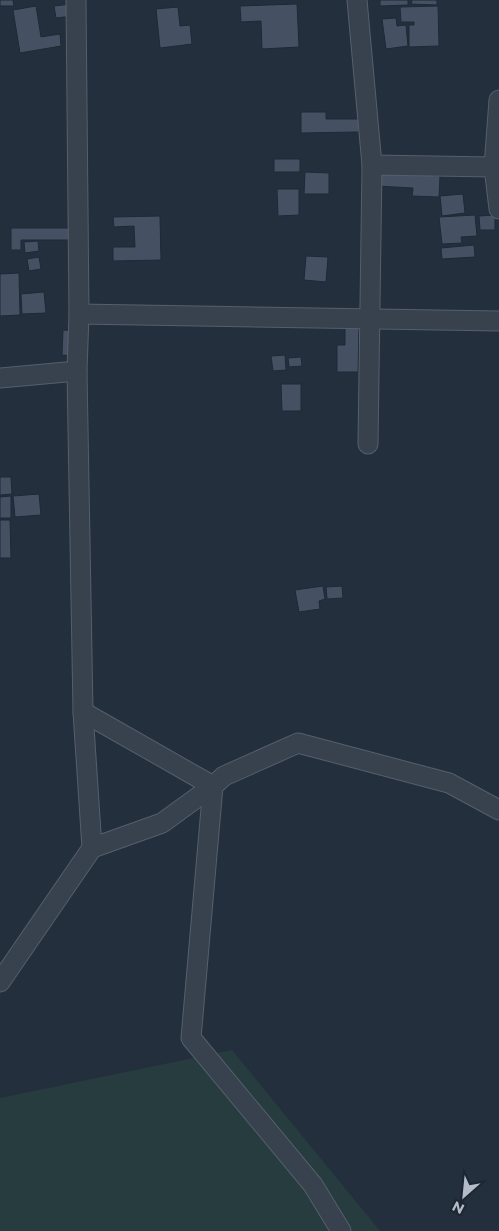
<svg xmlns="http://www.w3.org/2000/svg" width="499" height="1231" viewBox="0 0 499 1231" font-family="Montserrat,sans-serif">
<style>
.green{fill:#263c3f}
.building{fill:#455162;stroke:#1f2835}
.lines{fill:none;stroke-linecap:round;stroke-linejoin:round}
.minor-casing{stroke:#565f6c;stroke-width:21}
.minor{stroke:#38414e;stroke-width:19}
</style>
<rect width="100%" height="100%" fill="#242f3e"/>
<polygon class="green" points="232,1050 380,1231 0,1231 0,1098"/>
<g class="building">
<polygon points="0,0 13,0 14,6 0,6"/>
<polygon points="380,0 408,0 408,5 380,6"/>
<polygon points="412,0 437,0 437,5 411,4"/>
<polygon points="72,4 73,16 56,18 54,6"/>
<polygon points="297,4 299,47 262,49 261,21 241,22 240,6"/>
<polygon points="36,6 41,37 60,34 61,46 20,53 13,10"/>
<polygon points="438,6 439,46 409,47 409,25 414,25 414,22 401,22 400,7"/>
<polygon points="178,7 180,26 190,25 192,44 160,48 156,9"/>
<polygon points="396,18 397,26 406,25 408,46 386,49 382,19"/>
<polygon points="301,112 326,112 326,119 359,119 359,132 301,133"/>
<rect x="274" y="159" width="26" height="13"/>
<polygon points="305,172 329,173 329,194 304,194"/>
<polygon points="377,172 440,176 439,197 412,196 413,188 377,186"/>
<polygon points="277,189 299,189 299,215 278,216"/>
<polygon points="463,194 465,213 442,216 440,196"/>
<polygon points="475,215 477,236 461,237 462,243 442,244 439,217"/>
<polygon points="495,215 495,230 480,230 479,216"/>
<polygon points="160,216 161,260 113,261 113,247 135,247 134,226 114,227 113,217"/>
<polygon points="11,228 73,228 73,240 21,240 21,250 11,250"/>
<polygon points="38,241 39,251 25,253 24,242"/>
<polygon points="474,245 475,257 442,259 441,248"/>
<polygon points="306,256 328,257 326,282 304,280"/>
<polygon points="39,257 41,269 29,271 27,259"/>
<polygon points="19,273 20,315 0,316 0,274"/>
<polygon points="44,292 46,313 22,314 21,294"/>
<polygon points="345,326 359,327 358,372 337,372 337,345 345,345"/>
<polygon points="63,330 77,331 75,356 62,355"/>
<polygon points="285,355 286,370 273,371 271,356"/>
<polygon points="301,357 302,366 289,367 288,358"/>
<polygon points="281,384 301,384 301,411 282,411"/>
<polygon points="0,477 11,477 12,494 0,495"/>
<polygon points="39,494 41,515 15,517 13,496"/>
<polygon points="11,496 11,518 0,518 0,497"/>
<polygon points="0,520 10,520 11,558 0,558"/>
<polygon points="323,586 325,599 319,601 320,609 299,612 295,590"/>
<polygon points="342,586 343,598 327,599 326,587"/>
</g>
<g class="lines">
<defs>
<g id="minor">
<polyline points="76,0 79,314"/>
<polyline points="357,0 372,165"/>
<polyline points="494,167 499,100"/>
<polyline points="77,371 83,712 213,786 191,1038 313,1185 341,1231"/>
<polyline points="0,378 77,371 79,314 499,321"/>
<polyline points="368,444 372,165 494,167 499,209"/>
<polyline points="92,848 162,823 213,786 224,776 298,743 449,783 499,810"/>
<polyline points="0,982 92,848 83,712"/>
</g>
</defs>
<use href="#minor" class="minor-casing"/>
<use href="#minor" class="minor"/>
</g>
<g transform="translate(464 1196) rotate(207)" stroke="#1d2633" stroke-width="4" paint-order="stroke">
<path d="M0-4L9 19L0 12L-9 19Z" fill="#b4bcc9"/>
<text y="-8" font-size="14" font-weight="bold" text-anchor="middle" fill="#b4bcc9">N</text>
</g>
</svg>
